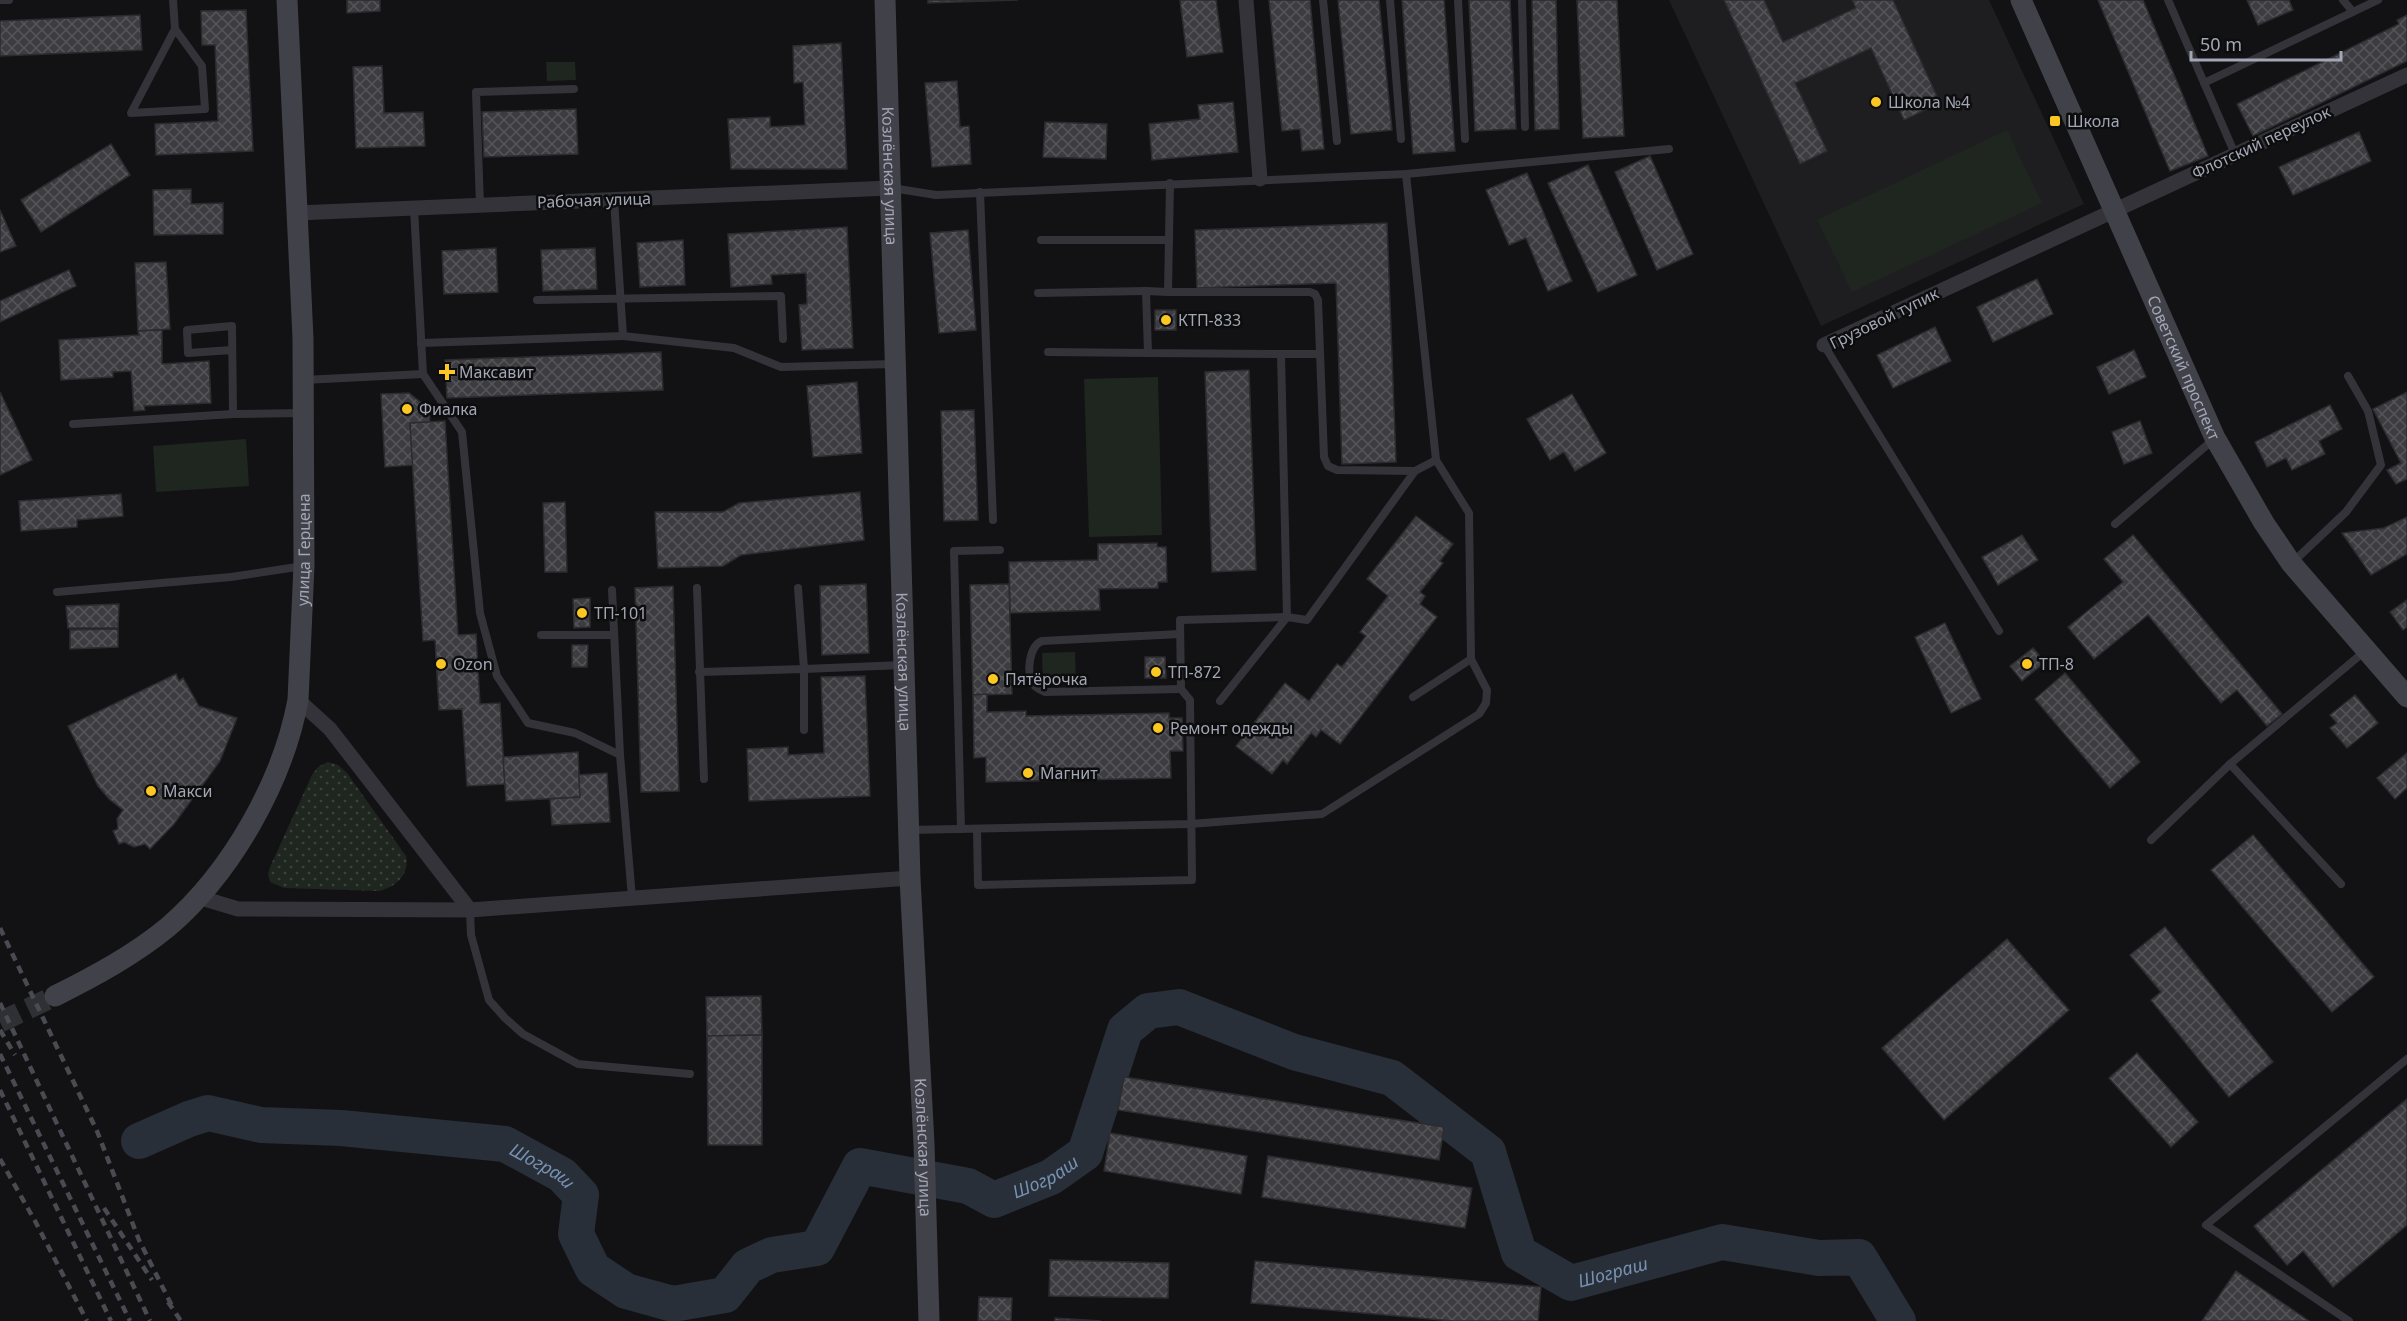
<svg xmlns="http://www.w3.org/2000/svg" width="2407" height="1321" viewBox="0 0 2407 1321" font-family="'Noto Sans',sans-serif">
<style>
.built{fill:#1e1e21}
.grass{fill:url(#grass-dots)}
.green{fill:#1e261f}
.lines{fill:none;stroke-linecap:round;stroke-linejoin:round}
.river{stroke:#282f38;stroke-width:36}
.building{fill:url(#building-cross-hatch);stroke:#2c2c30;stroke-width:1.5}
.secondary-tunnel{stroke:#2f3034;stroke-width:21;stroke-dasharray:21 10;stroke-linecap:butt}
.lane{stroke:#333339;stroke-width:8}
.street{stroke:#333339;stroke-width:15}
.secondary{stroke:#414249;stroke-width:21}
.rail{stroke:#4a4b52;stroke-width:4.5;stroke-dasharray:8 6;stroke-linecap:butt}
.poi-dot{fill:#fbc723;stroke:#0d0d0e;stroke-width:2}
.labels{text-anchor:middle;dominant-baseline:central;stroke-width:5;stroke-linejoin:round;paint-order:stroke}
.poi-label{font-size:16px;fill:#a2a6b5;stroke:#0d0d0e;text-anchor:start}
.street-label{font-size:16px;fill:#a2a6b5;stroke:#0d0d0e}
.water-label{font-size:18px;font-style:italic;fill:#7791b2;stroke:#0d0d0e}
</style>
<defs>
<pattern id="grass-dots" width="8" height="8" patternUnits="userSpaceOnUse" patternTransform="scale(1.5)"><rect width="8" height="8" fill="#1e261f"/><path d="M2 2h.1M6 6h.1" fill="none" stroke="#3c423d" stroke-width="1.8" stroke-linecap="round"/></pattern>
<pattern id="building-cross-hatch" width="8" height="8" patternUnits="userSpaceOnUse" patternTransform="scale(1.5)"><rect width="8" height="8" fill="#3c3c41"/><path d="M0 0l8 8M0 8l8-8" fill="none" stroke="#55555a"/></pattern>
</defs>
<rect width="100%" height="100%" fill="#121214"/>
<polygon class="built" points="1669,0 1989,0 2084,204 1821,326"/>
<path class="grass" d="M328,762l10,3 9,8 59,83c4,18 -10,31 -27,35l-95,-3 -14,-6 -2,-8 2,-7 42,-92 6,-8z"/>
<g class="green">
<polygon points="546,62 575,62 576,80 547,81"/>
<polygon points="2007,130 2042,203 1852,292 1817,220"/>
<polygon points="1158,377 1162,535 1089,537 1084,379"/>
<polygon points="246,439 249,486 156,492 153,446"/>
<polygon points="1075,652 1076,680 1043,681 1042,653"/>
</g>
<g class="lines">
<path class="river" id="s1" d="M139,1141l50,-22 19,-6 53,12 80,3 164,16 57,31 19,20 -5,39 17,35 33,22 47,13 52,-9 23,-29 24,-11 45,-7 43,-82 108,20 26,14 57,-23 34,-24 40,-123 23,-19 31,-4 115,45 98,26 96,74 31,101 52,30 151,-41 97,16 40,-1 39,64"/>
</g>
<g class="building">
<polygon points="347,0 380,0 380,11 347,13"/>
<polygon points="928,0 1018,0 928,3"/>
<polygon points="1180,0 1216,0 1223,52 1187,57"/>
<polygon points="1269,0 1310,0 1324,149 1302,151 1300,129 1282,131"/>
<polygon points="1338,0 1379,0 1392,130 1351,134"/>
<polygon points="1402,0 1444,0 1455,151 1413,154"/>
<polygon points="1469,0 1510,0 1516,129 1475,131"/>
<polygon points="1532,0 1556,0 1559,129 1535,130"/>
<polygon points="1577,0 1617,0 1624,136 1583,138"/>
<polygon points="1724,0 1764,0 1783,42 1856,8 1852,0 1893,0 1940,103 1904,120 1871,48 1795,83 1827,151 1800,164"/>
<polygon points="2098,0 2143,0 2208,156 2170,171"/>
<polygon points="2247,0 2289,0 2293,10 2258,25"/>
<polygon points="246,10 253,151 156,155 155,124 218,121 215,45 202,45 201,11"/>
<polygon points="140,15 142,50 0,56 0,21"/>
<polygon points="2407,15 2407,61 2253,136 2237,104 2399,24 2397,20"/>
<polygon points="841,43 847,169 731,169 728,119 770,117 770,127 805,125 803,82 794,83 793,46"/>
<polygon points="382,66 384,113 423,112 425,146 356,148 353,67"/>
<polygon points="957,81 960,127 969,126 971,164 932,167 925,83"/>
<polygon points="1233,102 1238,152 1152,160 1149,124 1200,119 1198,105"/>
<polygon points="576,109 578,154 484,157 482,112"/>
<polygon points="1045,122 1107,124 1106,159 1043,157"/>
<polygon points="2359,132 2371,161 2293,195 2279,167"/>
<polygon points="111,144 130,175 41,232 21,200"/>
<polygon points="1650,156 1693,254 1657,270 1615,172"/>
<polygon points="1588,165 1637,275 1598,292 1548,183"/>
<polygon points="1527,173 1572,281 1548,291 1526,238 1509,245 1486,190"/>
<polygon points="191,189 191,204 223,203 223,234 154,235 153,190"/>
<polygon points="0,210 16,246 0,252"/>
<polygon points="1387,223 1396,462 1342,464 1336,283 1197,288 1195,230"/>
<polygon points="847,227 853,348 802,350 799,305 807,304 806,273 771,275 772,284 731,287 728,234"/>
<polygon points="968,230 976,330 939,333 930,233"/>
<polygon points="683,240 685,285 640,287 637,243"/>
<polygon points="496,248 498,292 444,294 442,251"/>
<polygon points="595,248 597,289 543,291 541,250"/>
<polygon points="166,262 170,329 138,331 135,263"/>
<polygon points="69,270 76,286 0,322 0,301"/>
<polygon points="2037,279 2053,314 1993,342 1977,307"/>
<rect x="1155" y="310" width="21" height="20"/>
<polygon points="1935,327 1951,361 1893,388 1877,355"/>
<polygon points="162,330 162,364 209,361 211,403 144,406 145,410 134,411 131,371 113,372 113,377 61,380 59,340 139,335 138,331"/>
<polygon points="2134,350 2146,377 2109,394 2097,367"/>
<polygon points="661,352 663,390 447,398 445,360"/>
<polygon points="1249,370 1256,570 1212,572 1205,372"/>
<polygon points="857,382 862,453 813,457 807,386"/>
<polygon points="0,392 32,460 0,475"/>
<polygon points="2407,392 2407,479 2396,484 2387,470 2401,463 2373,409"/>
<polygon points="409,393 429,409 430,422 410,423 413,465 385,467 381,394"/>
<polygon points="1572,394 1606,453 1575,471 1564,452 1550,460 1527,419"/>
<polygon points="2330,405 2342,429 2319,441 2325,454 2292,470 2286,458 2267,467 2255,442"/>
<polygon points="974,410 978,520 944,521 941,411"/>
<polygon points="445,421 458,635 476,634 480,704 500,703 505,784 467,786 462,709 439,710 435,640 423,641 410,423"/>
<polygon points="2140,421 2152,453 2124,464 2112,432"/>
<polygon points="860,492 864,540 741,555 723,566 658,568 655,512 723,512 739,503"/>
<polygon points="121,494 123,516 77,520 77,527 21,531 19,501"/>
<polygon points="565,502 567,572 545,572 543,503"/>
<polygon points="1416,516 1453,544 1440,561 1443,563 1420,592 1425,596 1420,604 1437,617 1340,744 1321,730 1316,737 1311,733 1287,764 1283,760 1272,774 1236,746 1285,683 1309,701 1337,664 1342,667 1366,636 1360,632 1388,596 1367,579"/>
<polygon points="2407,517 2407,554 2371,575 2342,533 2384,528"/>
<polygon points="2022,535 2038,560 1998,585 1982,557"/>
<polygon points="2133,535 2282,714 2267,726 2237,690 2221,703 2148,615 2094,659 2068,627 2123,582 2104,559"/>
<polygon points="1157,543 1157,547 1166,547 1167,582 1158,582 1158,588 1099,589 1100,610 1010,613 1009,562 1098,560 1098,544"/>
<polygon points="866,584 869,653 822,655 820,586"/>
<polygon points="1009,584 1012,694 973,695 970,585"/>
<polygon points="673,586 679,791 641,792 635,588"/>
<polygon points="590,598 590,627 574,628 573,599"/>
<polygon points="2407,600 2407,627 2403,630 2390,612"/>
<polygon points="119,604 118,628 68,628 66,606"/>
<polygon points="1945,623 1981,699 1951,713 1915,637"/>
<polygon points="118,629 118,647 70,649 70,630"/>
<polygon points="572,645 588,645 587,667 572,667"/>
<polygon points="2033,648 2045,662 2022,681 2010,666"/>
<polygon points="1145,657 1165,657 1166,678 1145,678"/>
<polygon points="2065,673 2140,762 2110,788 2035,699"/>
<polygon points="176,674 179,681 183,678 199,706 237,718 220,761 174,824 150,849 145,844 134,847 124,842 119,844 113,831 118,829 117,819 123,810 109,799 98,786 68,726"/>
<polygon points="865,676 870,796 749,801 747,749 788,747 788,755 824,753 821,677"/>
<polygon points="987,694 987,712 1026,711 1026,716 1169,713 1169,718 1182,718 1183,751 1170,751 1171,778 986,782 986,757 974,758 973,695"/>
<polygon points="2355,695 2378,723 2347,748 2330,728 2337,723 2330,715"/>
<polygon points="578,752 580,797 506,801 503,757"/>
<polygon points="2407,753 2407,788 2395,799 2377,778"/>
<polygon points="607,773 610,822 552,825 550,799 580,797 579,775"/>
<polygon points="2253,835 2374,977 2332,1012 2211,870"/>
<polygon points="2165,927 2273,1062 2229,1097 2151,1000 2161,992 2130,955"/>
<polygon points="2007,939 2069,1010 1944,1120 1882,1048"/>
<polygon points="761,996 762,1035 707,1036 706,997"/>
<polygon points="762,1035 762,1145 708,1145 707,1036"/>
<polygon points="2137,1053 2198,1122 2171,1147 2109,1078"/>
<polygon points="1124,1077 1444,1127 1439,1160 1118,1110"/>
<polygon points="2407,1099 2407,1225 2333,1287 2303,1251 2287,1265 2254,1226"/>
<polygon points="1110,1133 1247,1156 1241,1194 1104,1171"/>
<polygon points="1268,1156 1472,1188 1465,1228 1262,1197"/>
<polygon points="1050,1260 1169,1263 1168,1298 1049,1296"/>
<polygon points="1255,1261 1541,1287 1538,1321 1453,1321 1251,1303"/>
<polygon points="2236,1271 2309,1321 2202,1321"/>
<polygon points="979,1297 1012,1298 1011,1321 978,1321"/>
<polygon points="1055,1318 1101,1321 1055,1321"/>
</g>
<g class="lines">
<polyline class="secondary-tunnel" points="0,1022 55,996"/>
<g class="lane">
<polyline points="0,0 9,0"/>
<polyline points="173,0 175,29 202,66 205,109 131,113 175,29"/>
<polyline points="1323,0 1337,141"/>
<polyline points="1390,0 1401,139"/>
<polyline points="1458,0 1465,139"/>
<polyline points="1522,0 1525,127"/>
<polyline points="2168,0 2235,154"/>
<polyline points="2343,0 2353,12"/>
<polyline points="2204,83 2378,0"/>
<polyline points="1170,183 1168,292 1310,292 1315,294 1318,300 1324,457 1328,466 1337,470 1415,471 1436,460 1406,174"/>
<polyline points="892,188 936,195 1406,174 1669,149"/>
<polyline points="980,192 993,520"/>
<polyline points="480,205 476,92 574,89"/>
<polyline points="414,208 423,374 462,432 480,613 497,676 528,723 575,733 620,755 632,898"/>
<polyline points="1041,240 1169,240"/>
<polyline points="1168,292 1146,291 1148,353 1281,354 1287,617 1220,701"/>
<polyline points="1038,293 1146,291"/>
<polyline points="537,300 781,296 783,339"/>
<polyline points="623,336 734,348 781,367 893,364"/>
<polyline points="421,343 623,336 614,199"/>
<polyline points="1824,345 1999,631"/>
<polyline points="232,350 188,353 187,330 232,326 233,414"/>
<polyline points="1048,352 1148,353"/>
<polyline points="1281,354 1320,354"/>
<polyline points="304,380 423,374"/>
<polyline points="73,424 233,414 303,413"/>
<polyline points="2115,524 2214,439"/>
<polyline points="2293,562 2346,512 2381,465 2368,411 2348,376"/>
<polyline points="697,588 704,779"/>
<polyline points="798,588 804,669 903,665"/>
<polyline points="612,590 620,755"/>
<polyline points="57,592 231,577 303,566"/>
<path d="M1180,634l-138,7c-13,5 -16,32 -9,43 3,4 8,6 12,8l136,-3"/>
<polyline points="541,635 614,635"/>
<polyline points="699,672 804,669 804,730"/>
<polyline points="1413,697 1471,659"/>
<polyline points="961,829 954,551 1000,550"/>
<polyline points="977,829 978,885 1192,880 1190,700 1181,689 1180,620 1287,617 1307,620 1415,471"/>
<polyline points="909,830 1190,824 1322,814 1479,714 1486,703 1487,690 1471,659 1469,513 1436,460"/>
<polyline points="2151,840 2230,764"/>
<polyline points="2341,884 2230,764 2365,651"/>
<polyline points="470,910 471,935 489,1000 505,1018 523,1034 578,1064 690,1074"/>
<polyline points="2349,1321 2206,1225 2407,1059"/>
</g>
<g class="street">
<polyline points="1246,0 1260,179"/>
<polyline points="297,213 890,188"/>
<polyline points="1824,345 2407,75"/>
<polyline points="298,700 330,729 470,910"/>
<polyline points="198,897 238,909 470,910 910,878"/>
</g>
<g class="secondary">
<path id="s2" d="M885,0l25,878 14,266 5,177"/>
<path id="s3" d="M2021,0l194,438 49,85 27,40 116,134"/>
<path id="s4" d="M55,996c40,-20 79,-41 113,-69 64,-55 115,-146 130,-227l6,-135 -1,-227 -16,-338"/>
</g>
<g class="rail">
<polyline points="0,928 97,1131 139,1240 173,1308"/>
<polyline points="0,1003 150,1321"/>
<polyline points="0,1030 15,1055"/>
<polyline points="0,1054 130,1321"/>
<polyline points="0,1090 111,1321"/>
<polyline points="0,1159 35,1221 87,1321"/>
<polyline points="104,1208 152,1280"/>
<polyline points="168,1302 181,1321"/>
</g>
</g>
<g class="poi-dot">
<circle cx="1876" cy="102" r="6"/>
<rect x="2049" y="115" width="12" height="12" rx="3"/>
<circle cx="1166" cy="320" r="6"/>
<path d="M444 363h6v6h6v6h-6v6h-6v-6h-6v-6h6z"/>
<circle cx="407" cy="409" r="6"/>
<circle cx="582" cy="613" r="6"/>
<circle cx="441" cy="664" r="6"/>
<circle cx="2027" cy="664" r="6"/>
<circle cx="1156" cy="672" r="6"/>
<circle cx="993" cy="679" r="6"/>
<circle cx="1158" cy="728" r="6"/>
<circle cx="1028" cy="773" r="6"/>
<circle cx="151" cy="791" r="6"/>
</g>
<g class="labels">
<g class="poi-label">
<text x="1888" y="102">Школа №4</text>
<text x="2067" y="121">Школа</text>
<text x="1178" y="320">КТП-833</text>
<text x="459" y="372">Максавит</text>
<text x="419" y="409">Фиалка</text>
<text x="594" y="613">ТП-101</text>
<text x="453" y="664">Ozon</text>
<text x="2039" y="664">ТП-8</text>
<text x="1168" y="672">ТП-872</text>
<text x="1005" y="679">Пятёрочка</text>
<text x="1170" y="728">Ремонт одежды</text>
<text x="1040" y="773">Магнит</text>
<text x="163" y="791">Макси</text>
</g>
<g class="street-label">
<text transform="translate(2261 142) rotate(-25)">Флотский переулок</text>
<text stroke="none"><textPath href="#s2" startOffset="176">Козлёнская улица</textPath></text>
<text transform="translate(594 200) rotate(-2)">Рабочая улица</text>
<text transform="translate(1884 318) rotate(-26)">Грузовой тупик</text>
<text stroke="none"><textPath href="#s3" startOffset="402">Советский проспект</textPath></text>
<text stroke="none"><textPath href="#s4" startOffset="549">улица Герцена</textPath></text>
<text stroke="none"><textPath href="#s2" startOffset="662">Козлёнская улица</textPath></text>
<text stroke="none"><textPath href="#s2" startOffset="1148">Козлёнская улица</textPath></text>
</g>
<g class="water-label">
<text stroke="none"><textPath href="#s1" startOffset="417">Шограш</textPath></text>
<text stroke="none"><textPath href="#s1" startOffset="1083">Шограш</textPath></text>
<text stroke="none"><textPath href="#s1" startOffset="1875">Шограш</textPath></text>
</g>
</g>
<path d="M2191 51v9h150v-9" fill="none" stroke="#a2a6b5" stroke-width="3"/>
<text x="2200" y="51" font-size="18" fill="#a2a6b5" stroke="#0d0d0e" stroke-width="4.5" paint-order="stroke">50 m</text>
</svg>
